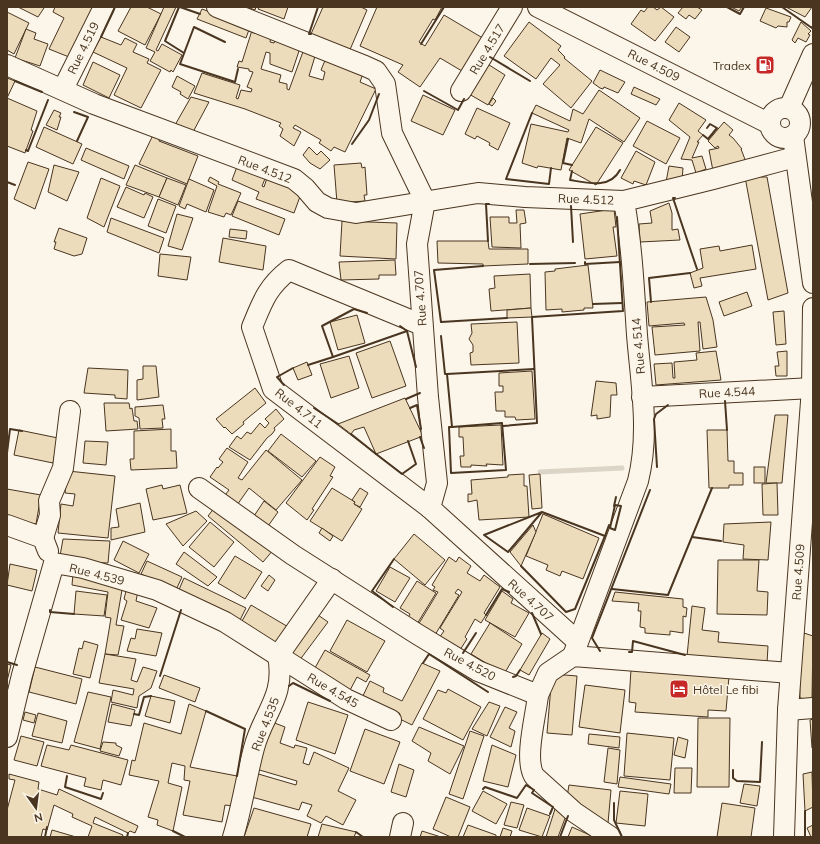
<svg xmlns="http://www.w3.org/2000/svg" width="820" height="844" viewBox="0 0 820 844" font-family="Mulish,sans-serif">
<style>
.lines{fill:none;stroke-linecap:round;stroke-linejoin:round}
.stream{stroke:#dcd4c6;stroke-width:5}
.building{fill:#ecdcbc;stroke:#4a3520}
.minor-casing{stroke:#4a3520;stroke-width:22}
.minor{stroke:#fbf6e9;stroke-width:20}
.wall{stroke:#4a3520;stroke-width:2}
.labels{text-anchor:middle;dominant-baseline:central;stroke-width:3;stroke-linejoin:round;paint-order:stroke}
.street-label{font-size:12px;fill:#4a3520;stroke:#fbf6e9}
.poi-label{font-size:12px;fill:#4a3520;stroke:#fbf6e9;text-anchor:end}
</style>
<rect width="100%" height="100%" fill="#fbf6e9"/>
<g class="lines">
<polyline class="stream" points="540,472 622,468"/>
</g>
<g class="building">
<polygon points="18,7 41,7 44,8 38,17"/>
<polygon points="55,7 93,7 69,57 49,49 64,18 53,12"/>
<polygon points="131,7 147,7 161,14 145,45 118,31"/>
<polygon points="164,7 176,7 156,50 158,51 162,44 182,55 173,72 171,70 170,72 150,61 155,52 146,48"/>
<polygon points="247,7 256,7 255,10"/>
<polygon points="259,7 288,7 284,19 258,9"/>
<polygon points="323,7 361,7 367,10 349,52 311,34"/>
<polygon points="377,7 442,7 435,20 433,19 419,42 425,46 444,15 486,40 467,74 440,58 420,87 398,72 403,65 360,46"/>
<polygon points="648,7 653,7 657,10 661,7 674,17 655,41 631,24 641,10 644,12"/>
<polygon points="683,7 697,7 702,10 695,19 689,15 686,19 678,13"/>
<polygon points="731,7 742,7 739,11"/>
<polygon points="786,7 812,7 805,17"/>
<polygon points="766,8 791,17 789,22 787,22 787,27 778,26 776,28 760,21"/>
<polygon points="202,9 250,27 246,38 197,19"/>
<polygon points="7,12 29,23 14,54 7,50"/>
<polygon points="529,22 561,46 558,50 565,57 564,58 592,81 571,108 543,84 560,65 551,58 536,79 504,56"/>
<polygon points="801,22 811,31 808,34 810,35 806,42 798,38 795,43 792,40"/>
<polygon points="253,27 272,33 270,42 274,43 277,37 301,45 292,72 270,64 270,53 266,52 261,69 281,75 279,82 287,84 287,89 289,90 304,49 316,53 309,76 323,80 325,72 321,70 326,58 364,71 360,82 376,89 345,152 334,147 331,151 319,143 321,140 295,125 293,128 301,132 294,146 280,136 283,129 279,126 281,123 245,109 194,93 202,73 240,85 236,98 238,99 241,90 251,92 252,89 247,87 253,72 249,71 249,69 237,67 239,61 242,62"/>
<polygon points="676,27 690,37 679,52 665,42"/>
<polygon points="26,29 36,33 34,39 48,44 40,66 15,58"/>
<polygon points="101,37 121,45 125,38 137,44 133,52 149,59 147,63 161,70 141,108 114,95 127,68 93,52"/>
<polygon points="93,62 120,75 109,98 83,85"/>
<polygon points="486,63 505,75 488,105 469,94"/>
<polygon points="600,70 625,82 618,93 604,87 603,89 600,88 593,83"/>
<polygon points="177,76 195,86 188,99 180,94 181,92 172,87"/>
<polygon points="7,78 15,81 7,98 37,111 31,130 33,131 25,153 7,146"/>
<polygon points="634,87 660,99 656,105 631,94"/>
<polygon points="599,90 640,118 624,142 589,119 581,143 567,138 561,170 538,166 537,168 522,163 531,124 568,132 569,130 532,113 536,105 570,121 573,109 583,114"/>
<polygon points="423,95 455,110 443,135 411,121"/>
<polygon points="191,97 209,102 193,132 175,125"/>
<polygon points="493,98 496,101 492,106 489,104"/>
<polygon points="679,103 706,120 698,131 703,135 697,142 699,142 692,158 702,156 706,169 696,173 692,160 681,159 690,137 669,120"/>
<polygon points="477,108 510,123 498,150 489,145 490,143 477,136 475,139 465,134"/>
<polygon points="54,110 61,113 59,117 61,117 57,130 46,125"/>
<polygon points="647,121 680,138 666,164 633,146"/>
<polygon points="724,122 733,130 729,135 733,138 742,149 741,149 746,162 713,171 709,150 719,148 718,146 715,148 708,141"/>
<polygon points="44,127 82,144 73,164 36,147"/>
<polygon points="596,127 623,143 596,185 569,170"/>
<polygon points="153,135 160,137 159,141 198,156 187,184 139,164"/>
<polygon points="309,147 317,155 321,151 330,160 320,169 310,163 303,155"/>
<polygon points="86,148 129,166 124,179 81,160"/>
<polygon points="636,151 655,162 646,185 634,181 633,184 621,178"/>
<polygon points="28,162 49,169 35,209 14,199"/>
<polygon points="361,163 362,168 365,167 367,195 364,195 365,201 337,203 334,165"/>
<polygon points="238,164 267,174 262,186 264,187 267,178 302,191 294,213 256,199 259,192 232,180"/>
<polygon points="54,165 79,172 67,201 48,192"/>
<polygon points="135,165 167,178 159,197 126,185"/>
<polygon points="669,166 683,168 682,180 666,182"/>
<polygon points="759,172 761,177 767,177 788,293 768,300 745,177"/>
<polygon points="210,177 219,182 218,184 241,193 231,215 226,213 224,217 208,212 217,186 208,181"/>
<polygon points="101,178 120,186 104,227 87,218"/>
<polygon points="167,178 186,185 178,205 159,197"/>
<polygon points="189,179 214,190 206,212 187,204 185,209 179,206"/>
<polygon points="126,187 144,195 145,193 153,197 144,218 117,207"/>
<polygon points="158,199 176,206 166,233 148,226"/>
<polygon points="238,201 285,219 279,235 232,216"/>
<polygon points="669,203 672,213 672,230 678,229 680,240 640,242 639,224 652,223 650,211"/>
<polygon points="614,209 616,227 613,227 617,256 585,259 580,214"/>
<polygon points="516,210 524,210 526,223 520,224 521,248 492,247 490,217 509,217 509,223 517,223"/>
<polygon points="177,214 193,218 182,250 168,246"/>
<polygon points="111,218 164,238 159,253 107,232"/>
<polygon points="342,221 397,223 396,259 340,256"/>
<polygon points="59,228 87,238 82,254 74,256 54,249 56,242 54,242"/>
<polygon points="230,229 247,231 246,239 229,237"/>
<polygon points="223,238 266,246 263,270 219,262"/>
<polygon points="437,241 488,241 489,249 528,249 528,264 483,266 483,264 438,263"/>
<polygon points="752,245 756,269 700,278 702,286 694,288 690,273 703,268 700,249 719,246 720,251"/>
<polygon points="160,254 191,257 187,280 158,276"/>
<polygon points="395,260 396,275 379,275 379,279 341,280 339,262"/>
<polygon points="588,265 593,308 584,308 584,310 562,312 562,309 546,310 545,272 555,271 555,269"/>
<polygon points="530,274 531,308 491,311 489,289 495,288 494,276"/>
<polygon points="747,292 752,306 724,316 719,302"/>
<polygon points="706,297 713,320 717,347 703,349 700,322 698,322 700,351 655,355 652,327 685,325 684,323 649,326 647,302"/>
<polygon points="531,308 532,317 507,318 507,310"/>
<polygon points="784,311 786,344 776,345 773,312"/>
<polygon points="357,315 365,343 338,350 330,322"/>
<polygon points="517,322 519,363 471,365 470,353 473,352 473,345 469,339 472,333 471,324"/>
<polygon points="390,341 406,386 372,398 356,353"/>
<polygon points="716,351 721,380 656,385 654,364 672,363 673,378 675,378 674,362 697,360 696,353"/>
<polygon points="787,351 787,376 776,376 775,366 779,366 777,352"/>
<polygon points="349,356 359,388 331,398 320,364"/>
<polygon points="307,362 312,375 298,380 293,368"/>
<polygon points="143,366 156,366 159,397 137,400 137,380 143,379"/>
<polygon points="88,368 128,370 127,399 115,398 115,395 84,393"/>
<polygon points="532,371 535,419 516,420 515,417 505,417 505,411 496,411 495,392 503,392 503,386 499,386 499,373"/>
<polygon points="596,381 616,383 617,395 611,395 610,417 597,419 597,415 591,416"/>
<polygon points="255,388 266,403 243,422 244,424 232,434 225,427 224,428 216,419"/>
<polygon points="405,398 423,436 376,454 364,427 354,430 351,434 338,424"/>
<polygon points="104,403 129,403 130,409 132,408 134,421 137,421 138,429 106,431"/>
<polygon points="163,405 165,419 162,419 163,428 140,429 139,418 135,416 135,407"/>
<polygon points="276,409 284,419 274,428 275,430 272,434 267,438 250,460 229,447 237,436 241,439 247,432 251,434 260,423 265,428 269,423 265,419"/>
<polygon points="775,415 788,415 782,483 766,483"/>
<polygon points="501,425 503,465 486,464 487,466 471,465 471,467 461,467 460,456 464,456 463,437 459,437 459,427"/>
<polygon points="171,429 171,451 176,451 177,468 131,470 130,459 134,459 134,431"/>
<polygon points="19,430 58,438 53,463 14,455"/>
<polygon points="707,430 727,430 728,461 734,461 734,473 743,473 743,485 729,485 729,488 709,488"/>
<polygon points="281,434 316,461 302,477 268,451"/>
<polygon points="85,441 108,442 106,465 83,463"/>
<polygon points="227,448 248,462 238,478 242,480 266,450 302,480 276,510 249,488 235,508 222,499 229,490 210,477 217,467 218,468 223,462 219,459"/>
<polygon points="320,457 335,467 330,476 333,477 312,509 314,510 307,520 286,503"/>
<rect x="754" y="467" width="11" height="16"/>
<polygon points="68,471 115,476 108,538 58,533 61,504 73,506 75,494 65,493"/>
<polygon points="524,474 524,486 527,486 529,517 479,520 477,500 468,502 468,494 472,494 471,480 508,477 508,475"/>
<polygon points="540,474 542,508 532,509 529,475"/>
<polygon points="777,483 778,515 763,515 762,484"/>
<polygon points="162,485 163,489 180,485 187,513 153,520 146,489"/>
<polygon points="332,488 355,502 354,504 362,509 342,541 310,521"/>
<polygon points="360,488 368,493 360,507 354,504 355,502 352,500"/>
<polygon points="7,489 41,495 36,524 7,519"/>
<polygon points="264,501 278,512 266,529 252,519"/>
<polygon points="140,503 145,532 111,540 111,528 119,527 116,509"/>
<polygon points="218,503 274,549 263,562 208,516"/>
<polygon points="196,511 207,521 183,546 166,524"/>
<polygon points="543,514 599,538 583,579 562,571 560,576 546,570 548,565 526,556"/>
<polygon points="210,522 234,542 214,567 189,547"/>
<polygon points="771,522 768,560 743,559 744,545 723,542 724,524"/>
<polygon points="533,525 536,532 521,566 510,552"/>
<polygon points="322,528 333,536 330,541 319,533"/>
<polygon points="414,534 445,560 425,585 394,559"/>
<polygon points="63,539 110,541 108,563 62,561 60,556"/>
<polygon points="123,541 149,554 139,573 114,560"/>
<polygon points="184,552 217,577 208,586 176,564"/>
<polygon points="235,556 262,572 245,599 218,583"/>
<polygon points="449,557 456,562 459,557 471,566 467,573 480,581 484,575 500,587 484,613 486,615 481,623 475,619 465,637 467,639 460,650 439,638 444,631 440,628 462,592 458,589 455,593 459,595 435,635 418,625 438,592 433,590 435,587 432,585"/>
<polygon points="718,560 759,560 757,591 768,592 767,615 717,614"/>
<polygon points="147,561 182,577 176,590 141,574"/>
<polygon points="10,564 37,570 32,591 7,585"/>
<polygon points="390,567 410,578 395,602 376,591"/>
<polygon points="73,574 123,584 116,625 124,626 118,655 105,654 111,618 105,617 108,592 72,585"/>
<polygon points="269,575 275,580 268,591 261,586"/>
<polygon points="184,578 246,608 240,620 178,592"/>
<polygon points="417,581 436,593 417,624 408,618 410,614 400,608"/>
<polygon points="127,587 138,591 136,601 157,608 149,628 121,620 127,601 124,599"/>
<polygon points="76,591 107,595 104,616 74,614"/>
<polygon points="502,591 513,599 511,603 529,613 515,637 485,620"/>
<polygon points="615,592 683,599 683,607 687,608 686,617 683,616 683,633 670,631 670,635 645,633 645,628 640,627 641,611 638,611 639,603 612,601"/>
<polygon points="251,605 290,628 280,645 242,621"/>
<polygon points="692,606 705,608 702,630 719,632 718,642 768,646 767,663 687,656"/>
<polygon points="318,615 328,622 299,661 290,651"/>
<polygon points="347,620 385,641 367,672 330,651"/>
<polygon points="490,623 522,644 504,674 471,654"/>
<polygon points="137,629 162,633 156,656 127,651 131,638 135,639"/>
<polygon points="542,633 550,639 529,675 520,670"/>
<polygon points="804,633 813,636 812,700 800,698 799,658"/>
<polygon points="84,641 98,645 90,678 73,674 79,648 82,649"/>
<polygon points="325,650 370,675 366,682 357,677 348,694 311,675"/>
<polygon points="105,654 136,659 131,680 137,682 143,667 157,671 151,688 139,696 137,708 111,702 113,690 133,695 134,689 99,683"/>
<polygon points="422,663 440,671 412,725 361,700 370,681 384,688 383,692 402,701"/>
<polygon points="7,664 11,665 7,681"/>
<polygon points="35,667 82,679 76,704 29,692"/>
<polygon points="631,669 729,676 726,711 708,710 708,717 635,712 636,703 629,702"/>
<polygon points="552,674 577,676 572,735 547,733"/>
<polygon points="164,675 200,688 195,702 159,688"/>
<polygon points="585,685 625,690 620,733 579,727"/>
<polygon points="448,689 481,707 463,740 423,719 438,690 446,693"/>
<polygon points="88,692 111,697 100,749 74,742"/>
<polygon points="151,696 175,701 170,723 145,716"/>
<polygon points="308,702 348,715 335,754 296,740"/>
<polygon points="489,702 500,706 487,736 472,729"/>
<polygon points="112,704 135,710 131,726 108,722"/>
<polygon points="189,704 206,711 190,767 237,776 233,806 225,805 222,822 183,815 190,781 184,780 185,766 172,763 168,783 182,787 173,831 157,825 158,820 148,817 159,781 129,775 132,760 135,761 144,723 181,734"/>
<polygon points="505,707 517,712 509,728 515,731 511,747 490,737"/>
<polygon points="25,712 36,715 34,723 23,720"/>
<polygon points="38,713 67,721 62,743 32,736"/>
<polygon points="698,718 730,718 729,787 697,787"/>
<polygon points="813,719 813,748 812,748 810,720"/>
<polygon points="272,722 285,727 280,743 294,748 295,745 307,748 303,763 309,765 314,752 349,768 338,791 356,800 343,825 326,816 321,823 307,816 312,805 302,802 299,810 248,796 255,773 296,785 297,781 256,769"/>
<polygon points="419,727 464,746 450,774 428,761 431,753 412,741"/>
<polygon points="365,729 400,742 384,784 350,771"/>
<polygon points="470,731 484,736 463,799 449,794"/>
<polygon points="627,733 674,738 670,780 624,776"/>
<polygon points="589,734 620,737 619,748 588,744"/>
<polygon points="21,736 44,742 37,766 14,760"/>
<polygon points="678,737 688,740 685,758 674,755"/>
<polygon points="103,742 116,743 116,745 122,748 119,756 100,751"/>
<polygon points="47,745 69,750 71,745 128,760 121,785 103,780 101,790 84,786 86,778 41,766"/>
<polygon points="492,745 516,755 508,787 483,781"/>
<polygon points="608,748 620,750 617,784 604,782"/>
<polygon points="399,764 414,770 406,797 391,792"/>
<polygon points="675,768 692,768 691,793 674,793"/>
<polygon points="812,772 813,807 805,811 803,774"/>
<polygon points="9,774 39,782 38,789 57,795 59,789 138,826 135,833 130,831 128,833 95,817 93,823 123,835 122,837 88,837 92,826 72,817 73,814 54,805 47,830 43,829 41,837 7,837 7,810 15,780 9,779"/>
<polygon points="620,777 671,784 669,794 618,787"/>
<polygon points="744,784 760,786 757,806 740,803"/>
<polygon points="569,785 611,790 608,823 593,821 566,803"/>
<polygon points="483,791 507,804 496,824 472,811"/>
<polygon points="620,791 648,794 645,826 616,823"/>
<polygon points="446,797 470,807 458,837 451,837 433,829"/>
<polygon points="511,802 524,805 517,828 504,825"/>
<polygon points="722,803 755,808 751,837 717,837"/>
<polygon points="254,808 311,824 307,837 244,837"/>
<polygon points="527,808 550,816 542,837 519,830"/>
<polygon points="555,809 567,813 558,837 546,837"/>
<polygon points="322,824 356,832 354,837 318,837"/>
<polygon points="468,825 496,835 496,837 463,837"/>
<polygon points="813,825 813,837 811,837 807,828"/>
<polygon points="572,827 594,837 568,837"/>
<polygon points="503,828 512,831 510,837 500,837"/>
<polygon points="52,830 76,837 50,837"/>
<polygon points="422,831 441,837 420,837"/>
</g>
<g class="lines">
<defs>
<g id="minor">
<polyline points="217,7 365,66 376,71 385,84 392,133 425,201 417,244 428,397 437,483 430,508 577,641"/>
<polyline points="538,7 770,124"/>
<polyline points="7,65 94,104 294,179 305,188 317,202 328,208 356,213 478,193 525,197 624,201"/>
<polyline points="63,89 104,7"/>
<polyline points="461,91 512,7"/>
<polyline points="789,108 813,54"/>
<circle cx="785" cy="123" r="15"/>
<polyline points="793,136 813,283"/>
<path d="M422,325l-133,-55c-22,17 -27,33 -37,57l21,62 157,119"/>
<polyline points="642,397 812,388"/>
<polyline points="199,488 293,555 417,634 478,671 538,695 548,673 573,656 790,673"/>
<polyline points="7,525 43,538 48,551"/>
<polyline points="43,538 50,515 49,501 63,468 70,411"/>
<path d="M574,653l64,-172c12,-48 3,-98 -1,-146 -3,-45 -5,-90 -13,-134l89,-22 82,-22"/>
<path d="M538,695c-2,21 -14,63 -4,81l40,36 37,25"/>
<polyline points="788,710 813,708"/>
<polyline points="7,737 22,675 54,563 83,568 157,590 225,622 346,699 391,720"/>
<path d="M233,837c9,-29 13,-59 21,-89 9,-35 32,-51 24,-92l54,-77"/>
<polyline points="400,837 403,823"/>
<polyline points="784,837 788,710 812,388 813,308"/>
</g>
</defs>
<use href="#minor" class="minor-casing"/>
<use href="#minor" class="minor"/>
<g class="wall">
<polyline points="179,7 165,41 184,53"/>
<polyline points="180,7 200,14"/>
<polyline points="727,7 740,14 744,7"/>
<polyline points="782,7 812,28 813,26"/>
<polyline points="311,34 309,34 318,7"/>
<polyline points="101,37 115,7"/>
<polyline points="225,42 194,27 180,64 235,82 238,69"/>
<polyline points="421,44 444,7"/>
<polyline points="490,57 530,81"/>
<polyline points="15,81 42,92"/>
<polyline points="424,91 458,110 464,99"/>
<polyline points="74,112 88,117 77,141"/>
<polyline points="532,113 506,179 549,184 551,168"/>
<polyline points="703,135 708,139 717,128 710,124 707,128"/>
<polyline points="568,139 563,163 572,165"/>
<polyline points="352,144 369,120 379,94"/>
<polyline points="26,150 28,151 48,100"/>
<path d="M572,171l-2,9c18,3 40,9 50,-10"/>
<polyline points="7,182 15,185"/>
<polyline points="675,198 673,198 697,269"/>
<polyline points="571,206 573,242"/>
<polyline points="488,241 486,204 489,204"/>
<polyline points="585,262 585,264 620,262"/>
<polyline points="530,264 575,263"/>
<polyline points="483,266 434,270 441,322 507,318"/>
<polyline points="651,302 649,278 690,273"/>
<polyline points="593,304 622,303"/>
<polyline points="367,313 354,309 322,326 333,357 407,331"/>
<polyline points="400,326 407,331 416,367"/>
<polyline points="441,336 445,374 447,374 452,427 449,427 451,473 506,470 502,423 452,427"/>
<polyline points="308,365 333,357"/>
<polyline points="447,374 534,369"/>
<polyline points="284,385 277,377 293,368"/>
<polyline points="406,399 420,393"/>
<polyline points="725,401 727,430"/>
<polyline points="314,408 338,424"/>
<polyline points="410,408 417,405 421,429"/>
<polyline points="503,426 537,423 532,317 623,311 617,217"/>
<polyline points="351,434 376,454"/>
<polyline points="420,437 424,448"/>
<polyline points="7,453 10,429 22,431"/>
<polyline points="376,454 402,474 416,464 408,441"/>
<polyline points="657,467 654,419 656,414 668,405"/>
<polygon points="615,505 621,506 615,530 610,528"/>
<polyline points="614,506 616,497"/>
<polyline points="605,536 609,525"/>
<polyline points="692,537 721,541"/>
<polyline points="521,566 566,612 575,609 605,536 542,512 484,535 508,552 542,512"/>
<polyline points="612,589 668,595 712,488"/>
<polyline points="393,607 372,591 394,559"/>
<polyline points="50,610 50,612 74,614"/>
<polyline points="532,613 541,634"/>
<polyline points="486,615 502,589 509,592"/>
<polyline points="600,651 592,638 650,490"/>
<polyline points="629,652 632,652 633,641 685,655"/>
<polyline points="463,653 476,633"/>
<polyline points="7,662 17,665"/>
<polyline points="423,663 429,654 488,692"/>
<polyline points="160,676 181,610"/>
<polyline points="513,677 516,676 520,670"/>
<polyline points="289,686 293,683 330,701"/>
<polyline points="206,711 245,729 237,776"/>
<polyline points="134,714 139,715 144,697 151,696"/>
<polyline points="733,770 733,778 737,781 760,782 762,742"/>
<polyline points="67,776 65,787 101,799 103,793"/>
<polyline points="483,789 485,787 517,798 526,785 534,790 532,793 553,807 550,814"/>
<polyline points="614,803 614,820 622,837"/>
<polyline points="805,811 805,837"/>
<polyline points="173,831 185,837"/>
<polyline points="356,832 363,837"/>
<polyline points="45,837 47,827"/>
<polyline points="127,837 128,833"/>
<polyline points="560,837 568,816"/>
</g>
</g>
<defs>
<symbol id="fuel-square" viewBox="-11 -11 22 22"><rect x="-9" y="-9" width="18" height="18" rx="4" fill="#c62828" stroke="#fbf6e9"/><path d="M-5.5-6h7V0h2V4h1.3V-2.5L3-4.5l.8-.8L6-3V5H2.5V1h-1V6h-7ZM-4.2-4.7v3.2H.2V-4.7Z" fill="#fff"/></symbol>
<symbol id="hotel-square" viewBox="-11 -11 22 22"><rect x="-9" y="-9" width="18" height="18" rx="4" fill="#c62828" stroke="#fbf6e9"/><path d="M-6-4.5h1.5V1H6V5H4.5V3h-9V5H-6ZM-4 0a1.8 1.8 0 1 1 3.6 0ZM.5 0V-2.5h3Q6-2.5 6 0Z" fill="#fff"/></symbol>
</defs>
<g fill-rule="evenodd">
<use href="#fuel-square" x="754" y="54" width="22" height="22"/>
<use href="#hotel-square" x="668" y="678" width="22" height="22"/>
</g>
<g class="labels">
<g class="street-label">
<text transform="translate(83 48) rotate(-64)">Rue 4.519</text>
<text transform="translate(487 49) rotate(-59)">Rue 4.517</text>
<text transform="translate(654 65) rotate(27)">Rue 4.509</text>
<text transform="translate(265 169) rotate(21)">Rue 4.512</text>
<text transform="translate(586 199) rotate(2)">Rue 4.512</text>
<text transform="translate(420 298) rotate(-94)">Rue 4.707</text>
<text transform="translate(638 346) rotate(-95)">Rue 4.514</text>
<text transform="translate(727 392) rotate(-3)">Rue 4.544</text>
<text transform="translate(299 408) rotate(38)">Rue 4.711</text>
<text transform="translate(798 572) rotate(-86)">Rue 4.509</text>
<text transform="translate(97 574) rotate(14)">Rue 4.539</text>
<text transform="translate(531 600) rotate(42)">Rue 4.707</text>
<text transform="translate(470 664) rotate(28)">Rue 4.520</text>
<text transform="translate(333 690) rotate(30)">Rue 4.545</text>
<text transform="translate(265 724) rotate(-69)">Rue 4.535</text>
</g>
<g class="poi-label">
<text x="751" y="65">Tradex</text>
<text x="693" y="689" text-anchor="start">Hôtel Le fibi</text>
</g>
</g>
<rect width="820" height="844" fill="none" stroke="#4a3520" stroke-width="16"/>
<g transform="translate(36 808) rotate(166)" stroke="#fbf6e9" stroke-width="3" paint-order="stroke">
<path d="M0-3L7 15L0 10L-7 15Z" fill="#4a3520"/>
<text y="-6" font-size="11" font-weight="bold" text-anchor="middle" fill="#4a3520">N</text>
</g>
</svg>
